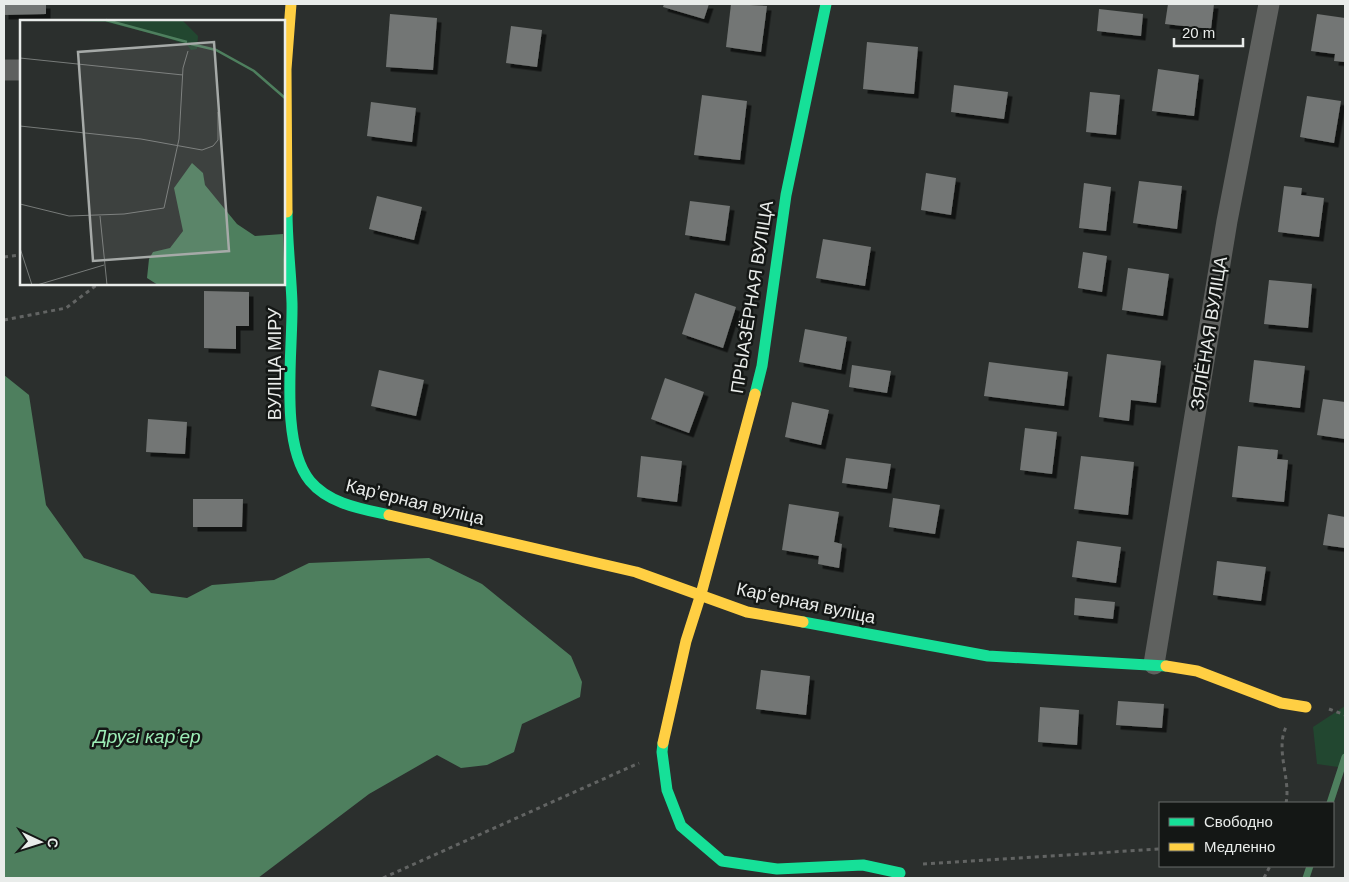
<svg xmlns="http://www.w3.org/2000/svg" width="1349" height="882" viewBox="0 0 1349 882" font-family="Helvetica,sans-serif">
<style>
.green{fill:#224730}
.water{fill:#4e7f5e}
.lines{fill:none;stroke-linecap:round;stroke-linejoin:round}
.stream{stroke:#4e7f5e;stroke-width:7}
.building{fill:#737674;filter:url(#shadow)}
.path{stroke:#626463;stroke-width:3;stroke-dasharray:4 4;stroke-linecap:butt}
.street{stroke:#5f615f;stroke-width:21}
.fast{stroke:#16e098;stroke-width:11}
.slow{stroke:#ffcf43;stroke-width:11}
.labels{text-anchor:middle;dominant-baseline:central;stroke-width:5;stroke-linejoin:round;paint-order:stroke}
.street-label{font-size:18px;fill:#e9ecea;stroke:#141715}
.water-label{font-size:19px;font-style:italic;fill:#9deeb7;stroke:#141715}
.inset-river{fill:none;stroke:#4e7f5e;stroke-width:2.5}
.inset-road{fill:none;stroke:#777b79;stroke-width:1}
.view{fill:#a6aaa8;fill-opacity:0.15;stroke:#a6aaa8;stroke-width:2.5}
.inset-edge{fill:none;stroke:#e9ecea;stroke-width:2.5}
</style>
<defs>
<filter id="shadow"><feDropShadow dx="4.5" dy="4.5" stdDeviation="0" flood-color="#0009"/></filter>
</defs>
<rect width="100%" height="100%" fill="#2b2f2d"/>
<polygon class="green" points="1345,706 1345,768 1317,764 1313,727"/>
<polygon class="water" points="4,375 29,395 46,505 84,558 134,575 151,593 187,598 212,585 274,580 309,563 429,558 482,584 571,656 582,682 580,697 522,724 514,752 487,765 461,768 437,755 369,794 258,878 4,878"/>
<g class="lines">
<g class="stream">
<polyline points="1330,803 1345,757"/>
<polyline points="1306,878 1310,866"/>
</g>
</g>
<g class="building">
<polygon points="4,4 46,4 46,14 4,15"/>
<polygon points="664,4 709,4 704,19 663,7"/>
<polygon points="731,4 767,6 761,52 726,47"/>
<polygon points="1168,4 1214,4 1211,29 1165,24"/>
<polygon points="1099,9 1143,14 1141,36 1097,31"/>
<polygon points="390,14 437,18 433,70 386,67"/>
<polygon points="1317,14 1345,18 1345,62 1334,61 1335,54 1311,51"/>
<polygon points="511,26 542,30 537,67 506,63"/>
<polygon points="867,42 918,47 914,94 863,89"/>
<polygon points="1158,69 1199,75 1194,116 1152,111"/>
<polygon points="954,85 1008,92 1004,119 951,112"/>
<polygon points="1090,92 1120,95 1116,135 1086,132"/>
<polygon points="702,95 747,101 740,160 694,155"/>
<polygon points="1307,96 1341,101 1334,143 1300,137"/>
<polygon points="371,102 416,108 412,142 367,136"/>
<polygon points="926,173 956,178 951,215 921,210"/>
<polygon points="1139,181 1182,186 1177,229 1133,223"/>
<polygon points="1084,183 1111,187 1106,231 1079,228"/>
<polygon points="1284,186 1302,188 1301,195 1324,198 1319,237 1278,232"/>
<polygon points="377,196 422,207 414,240 369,229"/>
<polygon points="690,201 730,206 725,241 685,235"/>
<polygon points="823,239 871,247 865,286 816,278"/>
<polygon points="1083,252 1107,256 1102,292 1078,288"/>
<polygon points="1128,268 1169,274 1163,316 1122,310"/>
<polygon points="1269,280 1312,284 1308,328 1264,324"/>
<polygon points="204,291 249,292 249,326 236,326 236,349 204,348"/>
<polygon points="695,293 736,307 723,348 682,334"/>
<polygon points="805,329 847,337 841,370 799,362"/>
<polygon points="1107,354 1161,361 1156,403 1131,400 1129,421 1099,417"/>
<polygon points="1254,360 1305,366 1300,408 1249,402"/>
<polygon points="989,362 1068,372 1064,406 984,396"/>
<polygon points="852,365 891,371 887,393 849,387"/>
<polygon points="379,370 424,380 416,416 371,406"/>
<polygon points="665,378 704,392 689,433 651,419"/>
<polygon points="1323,399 1345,402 1345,439 1317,435"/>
<polygon points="792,402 829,410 821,445 785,437"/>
<polygon points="148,419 187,422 185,454 146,452"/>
<polygon points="1025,428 1057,432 1052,474 1020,470"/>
<polygon points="1238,446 1278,450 1277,459 1288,460 1284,502 1232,497"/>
<polygon points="641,456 682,461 677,502 637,497"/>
<polygon points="1081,456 1134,462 1128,515 1074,509"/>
<polygon points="846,458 891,464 887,489 842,483"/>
<polygon points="893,498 940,505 935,534 889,527"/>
<polygon points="193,499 243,499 242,527 193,527"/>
<polygon points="789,504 839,512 834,542 842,544 839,568 818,564 819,556 782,550"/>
<polygon points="1328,514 1345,517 1345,548 1323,545"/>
<polygon points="1077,541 1121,547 1116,583 1072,577"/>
<polygon points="1217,561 1266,567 1261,601 1213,595"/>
<polygon points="1075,598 1115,602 1113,619 1074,615"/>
<polygon points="761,670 810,676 806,715 756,709"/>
<polygon points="1118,701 1164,704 1162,728 1116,725"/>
<polygon points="1040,707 1079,710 1077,745 1038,742"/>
</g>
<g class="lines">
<g class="path">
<polyline points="4,257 21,255"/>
<polyline points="4,320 66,308 98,284"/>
<polyline points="1329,709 1345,715"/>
<path d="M1286,803c5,-24 -11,-53 0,-76"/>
<polyline points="923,864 1160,849"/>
<polyline points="383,878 639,763"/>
<polyline points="1264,878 1270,866"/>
</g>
<g class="street">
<polyline points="4,70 21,70"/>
<polyline points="1154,664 1227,221 1269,4"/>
</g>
<g class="fast">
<path d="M287,212c0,31 4,61 5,91 1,49 -13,140 18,178 19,23 52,28 79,34"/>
<polyline points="755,394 762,366 786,195 826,4"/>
<polyline points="803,622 988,656 1166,666"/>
<polyline points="663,743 662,752 667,790 681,826 722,861 777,869 863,865 900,873"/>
</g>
<g class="slow">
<polyline points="287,212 286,69 291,4"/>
<polyline points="389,515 636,572 747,612 803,622"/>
<polyline points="1166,666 1197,671 1281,703 1306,707"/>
<polyline points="663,743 686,641 701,594 755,394"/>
</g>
</g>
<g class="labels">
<g class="street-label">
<text transform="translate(752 297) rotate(-81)">ПРЫАЗЁРНАЯ ВУЛІЦА</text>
<text transform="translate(1209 333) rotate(-81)">ЗЯЛЁНАЯ ВУЛІЦА</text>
<text transform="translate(275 364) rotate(-90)">ВУЛІЦА МІРУ</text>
<text transform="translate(415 502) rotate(14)">Карʼерная вуліца</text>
<text transform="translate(806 603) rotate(12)">Карʼерная вуліца</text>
</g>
<g class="water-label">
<text x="147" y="736">Другі карʼер</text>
</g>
</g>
<g transform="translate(20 20)">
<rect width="265" height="265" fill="#2b2f2d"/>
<path d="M28,0h134l16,16 -1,13 -6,1 -4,-5 -26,-9 -55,-14z" fill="#224730"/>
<path d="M172,143l11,10 2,12 32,39 18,12 28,-2 2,51h-127l-11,-7 2,-19 4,-7 17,-4 13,-17 -9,-43z" fill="#4e7f5e"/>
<path class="inset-river" d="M86,0l81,22M171,24l25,6 38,21 31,27"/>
<path class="inset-road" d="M0,38l163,17M0,106l121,13 61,11 11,-4 5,-6v-28M0,184l49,12 55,-2 40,-6 15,-69 4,-71 5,-17M80,196l7,69M0,228l12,37M17,265l67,-20"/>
<path class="view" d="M194,22l15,209 -136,10 -15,-209z"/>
<rect width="265" height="265" class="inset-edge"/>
</g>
<rect width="1349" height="882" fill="none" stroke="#e9ecea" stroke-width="10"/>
<rect x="1159" y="802" width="175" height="65" fill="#141715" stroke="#696c6a"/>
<rect x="1169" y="818" width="25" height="8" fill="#16e098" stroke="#696c6a"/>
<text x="1204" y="827" font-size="15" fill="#e9ecea">Свободно</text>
<rect x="1169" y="843" width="25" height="8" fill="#ffcf43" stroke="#696c6a"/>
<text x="1204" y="852" font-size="15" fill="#e9ecea">Медленно</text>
<g transform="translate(40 842) rotate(94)" stroke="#141715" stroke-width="4" paint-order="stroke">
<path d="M0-4L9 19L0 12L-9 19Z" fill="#e9ecea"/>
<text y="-8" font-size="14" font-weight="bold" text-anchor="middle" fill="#e9ecea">С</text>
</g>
<path d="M1174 38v8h69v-8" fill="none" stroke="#e9ecea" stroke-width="2.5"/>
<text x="1182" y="38" font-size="15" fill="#e9ecea" stroke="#141715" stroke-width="4" paint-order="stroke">20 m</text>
</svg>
